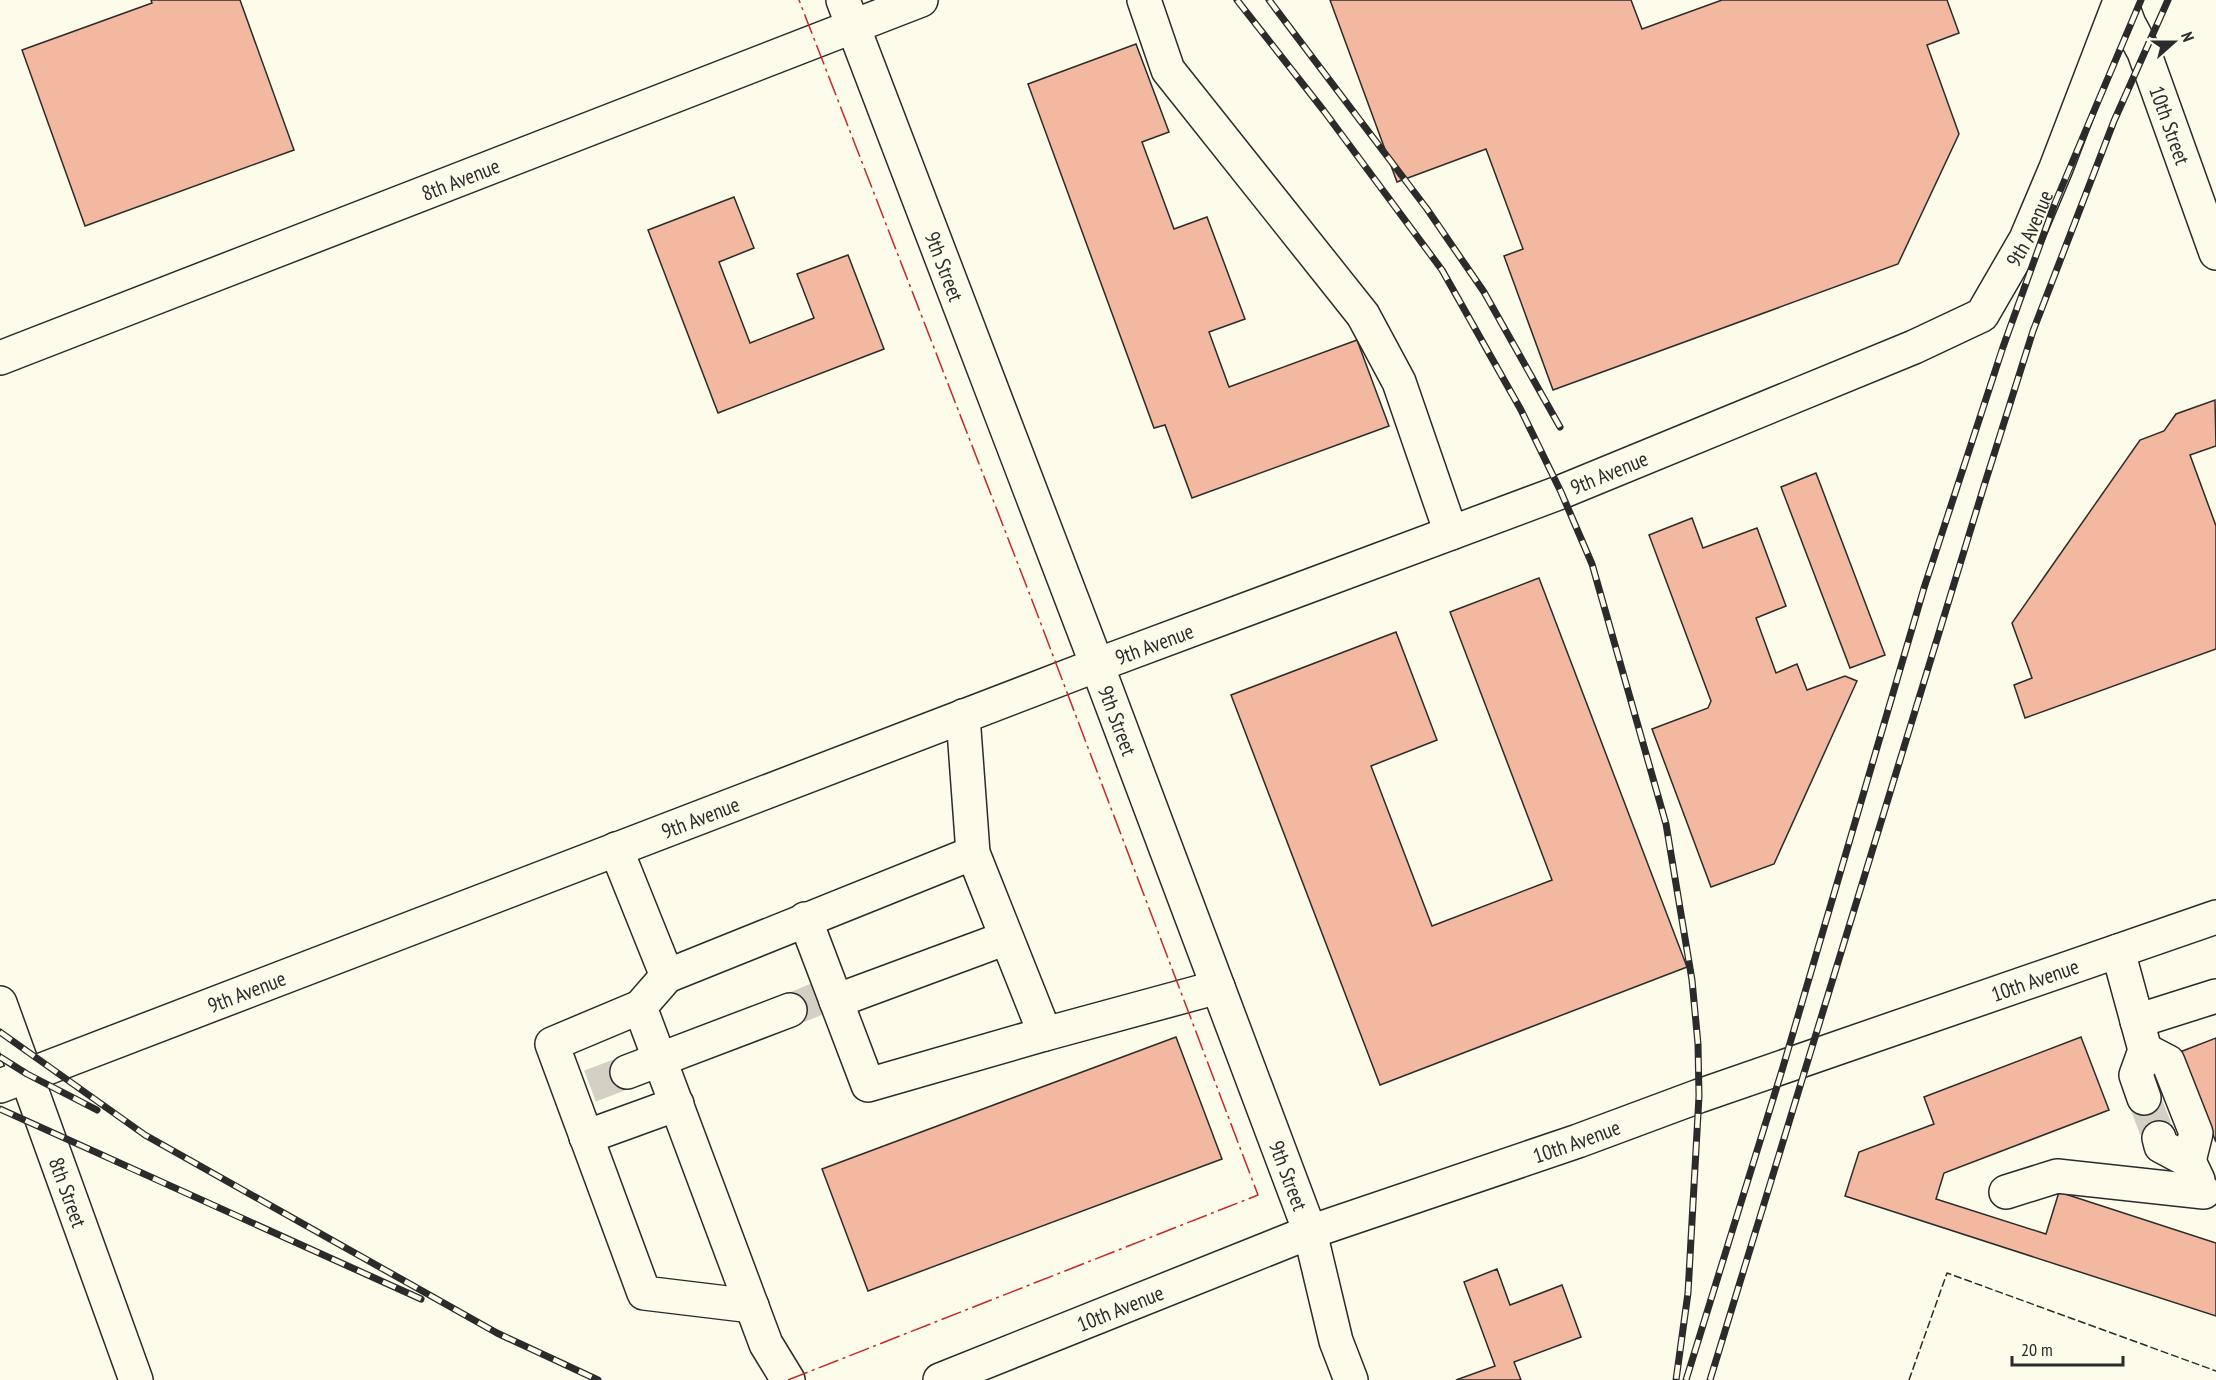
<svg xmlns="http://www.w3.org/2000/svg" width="2216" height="1380" viewBox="0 0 2216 1380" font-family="'PT Sans Narrow',sans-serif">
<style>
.building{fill:#f2b8a0;stroke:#2b2b2b;stroke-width:1.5}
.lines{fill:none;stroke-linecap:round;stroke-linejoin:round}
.minor-tunnel{stroke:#d3d1c4;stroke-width:33;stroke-dasharray:33 16;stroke-linecap:butt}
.minor-casing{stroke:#2b2b2b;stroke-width:36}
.major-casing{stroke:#2b2b2b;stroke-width:36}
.minor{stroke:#fdfbea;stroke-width:33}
.major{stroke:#fdfbea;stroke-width:33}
.rail-casing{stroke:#2b2b2b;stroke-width:7}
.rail{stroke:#fdfbea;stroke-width:4.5;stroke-dasharray:14;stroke-linecap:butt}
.fence{stroke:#2b2b2b;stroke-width:1.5;stroke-dasharray:8 3;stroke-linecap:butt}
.power{stroke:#c62828;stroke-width:1.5;stroke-dasharray:21 4.5 3 4.5;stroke-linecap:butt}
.labels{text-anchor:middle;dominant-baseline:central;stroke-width:4.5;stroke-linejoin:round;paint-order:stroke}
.street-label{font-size:21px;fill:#2b2b2b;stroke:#fdfbea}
</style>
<rect width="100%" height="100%" fill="#fdfbea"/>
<g class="building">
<polygon points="151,0 240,0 294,150 85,226 22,50 152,3"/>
<polygon points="1330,0 1631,0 1642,29 1722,0 1947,0 1959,33 1927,45 1959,134 1898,264 1553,390 1504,256 1523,249 1486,149 1397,182"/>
<polygon points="1136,44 1169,132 1142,142 1174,229 1207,217 1245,319 1209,332 1229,387 1357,340 1389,426 1192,498 1165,425 1154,428 1028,84"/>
<polygon points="734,197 754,248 719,262 750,343 814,318 797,274 848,255 884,349 718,413 648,230"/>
<polygon points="2215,400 2216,446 2190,455 2216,526 2216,649 2025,718 2014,685 2032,678 2012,623 2140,440 2164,431 2176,414"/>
<polygon points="1816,473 1885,655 1850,668 1781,487"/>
<polygon points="1692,518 1703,548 1757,528 1786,606 1756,618 1776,673 1797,664 1807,690 1845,676 1857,681 1774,864 1711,887 1652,729 1708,708 1711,701 1649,535"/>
<polygon points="1539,578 1687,967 1380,1085 1231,695 1396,632 1437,740 1371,766 1432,926 1552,880 1450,612"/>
<polygon points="1176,1037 1222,1159 868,1291 822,1169"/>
<polygon points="2081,1037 2109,1110 1944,1173 1936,1199 2046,1234 2059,1192 2216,1243 2216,1316 1845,1196 1859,1152 1934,1124 1924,1097"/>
<polygon points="2216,1038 2216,1142 2180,1052"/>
<polygon points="1497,1269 1510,1305 1562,1285 1581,1337 1514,1362 1521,1380 1456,1380 1495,1366 1464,1282"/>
</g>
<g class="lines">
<g class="minor-tunnel">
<polyline points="790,1010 822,997"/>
<polyline points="590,1086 627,1072"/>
<polyline points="2144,1098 2159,1138"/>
</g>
<defs>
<g id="minor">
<path id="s1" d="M843,0l254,665 213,567 26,109 15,39"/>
<polyline points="1144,0 1168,70 1363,315 1399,382 1451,533"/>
<path id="s2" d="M0,358l921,-358"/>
<polyline points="963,716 973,853 1045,1034 1218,987"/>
<polyline points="616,849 667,976 640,1007 766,1344 788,1380"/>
<polyline points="805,919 868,1085 1045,1034"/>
<polyline points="2118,951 2145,1050 2136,1075 2144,1098"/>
<polyline points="667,976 973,853"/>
<polyline points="836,1001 1006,938"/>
<path id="s3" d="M0,1003l136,377"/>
<polyline points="640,1007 552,1044 644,1293 752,1306"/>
<polyline points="2137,1021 2216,996"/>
<polyline points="2145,1050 2168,1062 2196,1133 2189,1161"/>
<polyline points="627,1072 790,1010"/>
<path id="s4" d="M0,1086l1097,-421 464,-173 353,-145 68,-32 44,-76 30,-71 64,-167"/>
<polyline points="586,1137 677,1104"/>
<polyline points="2159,1138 2161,1146 2189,1161 2198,1180"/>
<polyline points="2006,1192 2057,1176 2204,1192"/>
</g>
<g id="major">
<path id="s5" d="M2120,0l9,24 15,28 72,201"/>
<path id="s6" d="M940,1380l370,-148 268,-91 121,-45 517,-179"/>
</g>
</defs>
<use href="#minor" class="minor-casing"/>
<use href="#major" class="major-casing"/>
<use href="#minor" class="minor"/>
<use href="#major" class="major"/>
<defs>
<g id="rail">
<polyline points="1237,0 1324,111 1442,270 1521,410 1561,492 1592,564 1666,824 1692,980 1698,1044 1699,1096 1688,1293 1676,1380"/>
<polyline points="1269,0 1427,209 1484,292 1560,427"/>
<polyline points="0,1032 145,1135 497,1333 598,1380"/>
<polyline points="0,1057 27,1074 97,1110"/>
<polyline points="0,1109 421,1299"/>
<polyline points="1686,1380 1783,1067 1924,588 2003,347 2055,203 2141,0"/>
<polyline points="1710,1380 1984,486 2033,331 2114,121 2168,0"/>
</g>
</defs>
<use href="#rail" class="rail-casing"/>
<use href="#rail" class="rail"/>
<polyline class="fence" points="1909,1380 1947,1273 2216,1371"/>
<polyline class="power" points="788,1380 1258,1195 1030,595 799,0"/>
</g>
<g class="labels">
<g class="street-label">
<text stroke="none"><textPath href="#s5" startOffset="135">10th Street</textPath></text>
<text stroke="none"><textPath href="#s2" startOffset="494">8th Avenue</textPath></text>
<text stroke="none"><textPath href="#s4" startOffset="2226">9th Avenue</textPath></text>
<text stroke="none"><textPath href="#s1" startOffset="285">9th Street</textPath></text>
<text stroke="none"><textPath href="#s4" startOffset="1722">9th Avenue</textPath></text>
<text stroke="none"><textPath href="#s4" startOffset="1236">9th Avenue</textPath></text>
<text stroke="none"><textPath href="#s1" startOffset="771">9th Street</textPath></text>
<text stroke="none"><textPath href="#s4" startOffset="750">9th Avenue</textPath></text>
<text stroke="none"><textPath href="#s6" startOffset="1166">10th Avenue</textPath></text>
<text stroke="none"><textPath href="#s4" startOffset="264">9th Avenue</textPath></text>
<text stroke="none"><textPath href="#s6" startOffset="680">10th Avenue</textPath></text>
<text stroke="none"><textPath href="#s1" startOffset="1257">9th Street</textPath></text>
<text stroke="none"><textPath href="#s3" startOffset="201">8th Street</textPath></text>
<text stroke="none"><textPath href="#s6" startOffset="194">10th Avenue</textPath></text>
</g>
</g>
<g transform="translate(2174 42) rotate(69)" stroke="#fdfbea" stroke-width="4.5" paint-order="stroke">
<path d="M0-4.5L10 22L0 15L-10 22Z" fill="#2b2b2b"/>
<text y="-9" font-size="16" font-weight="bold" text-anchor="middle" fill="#2b2b2b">N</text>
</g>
<path d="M2012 1356v9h111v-9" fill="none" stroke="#2b2b2b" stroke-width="3"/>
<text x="2021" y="1356" font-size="18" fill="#2b2b2b" stroke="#fdfbea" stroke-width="4.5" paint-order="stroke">20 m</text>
</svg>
